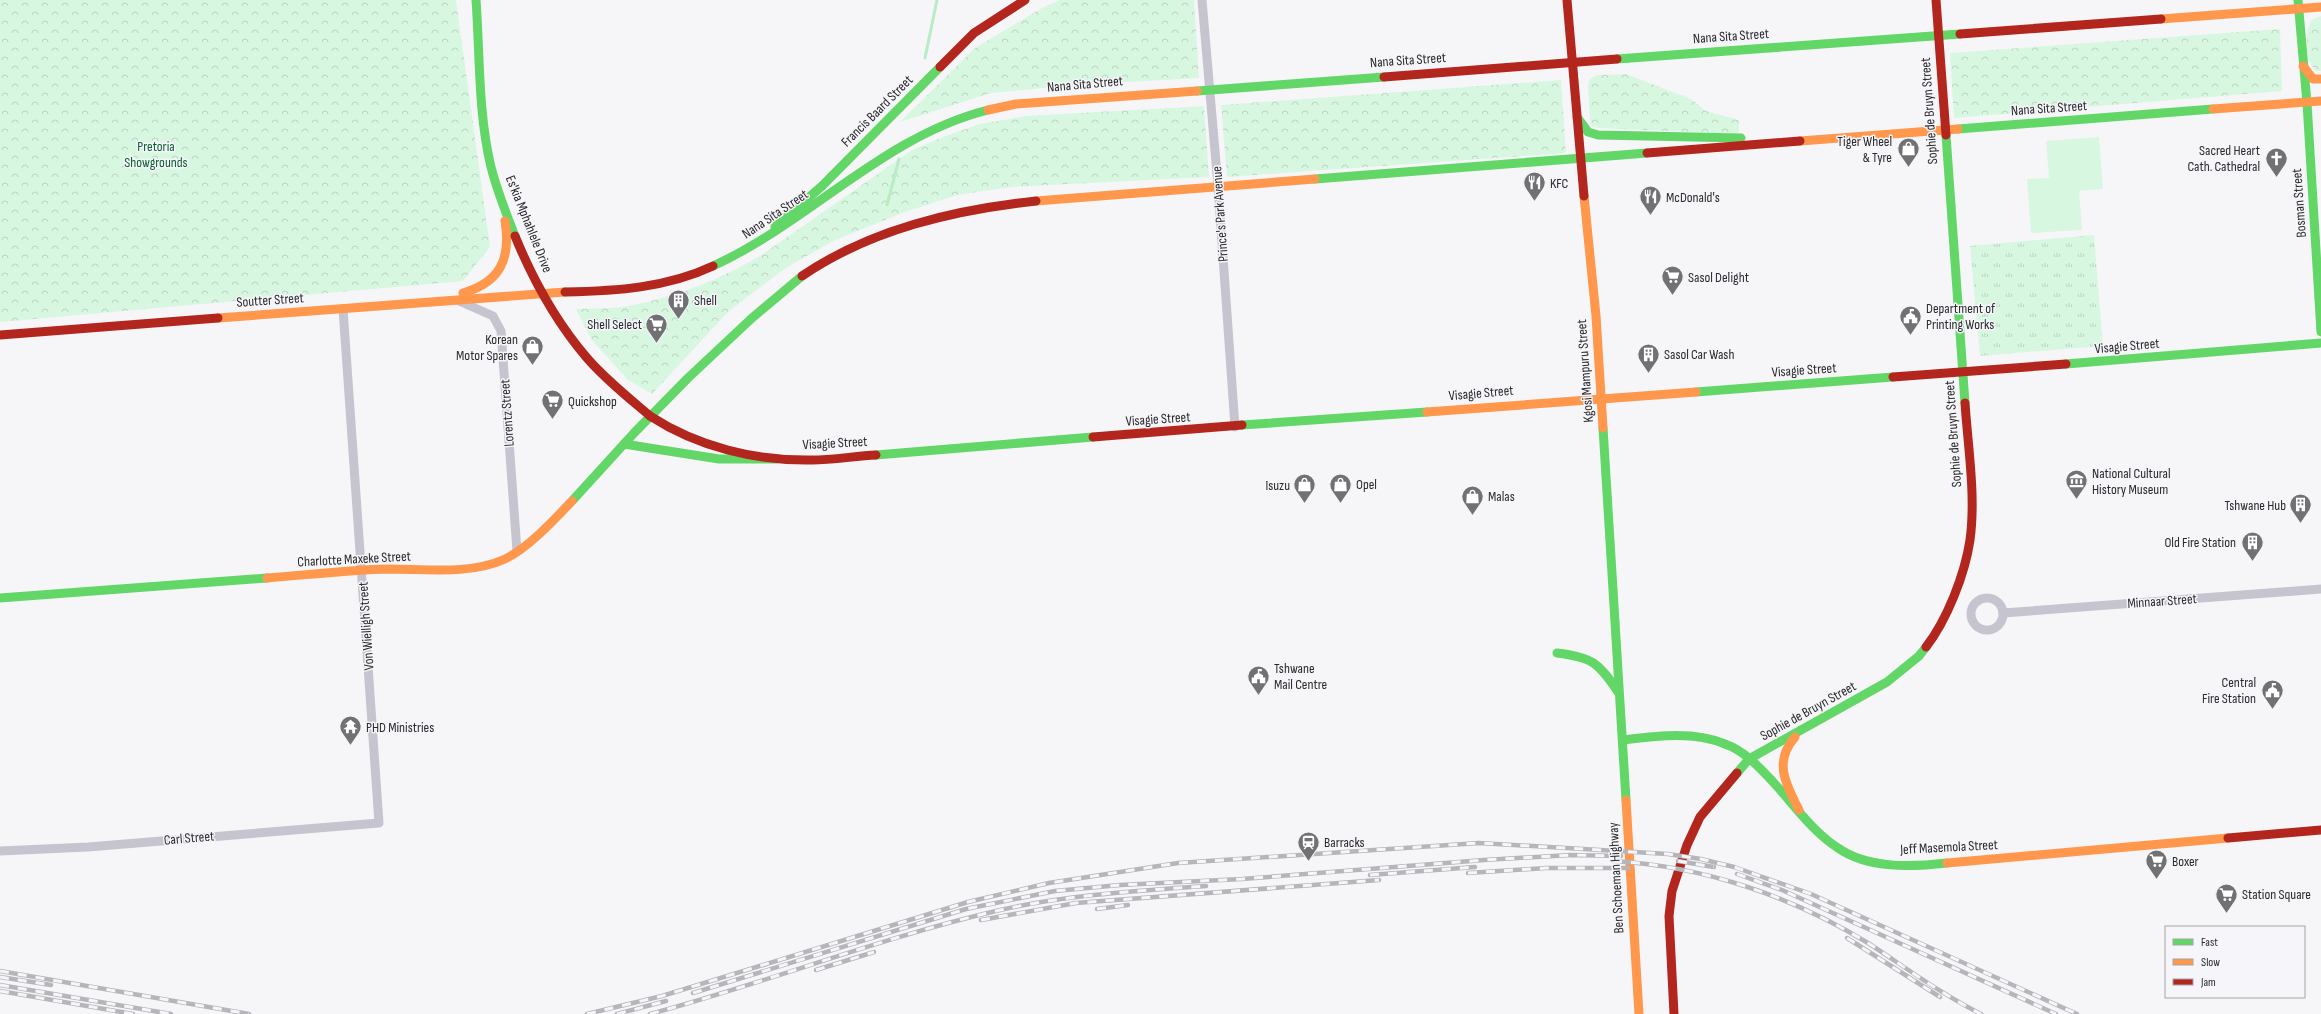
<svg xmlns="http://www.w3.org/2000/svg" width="2321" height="1014" viewBox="0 0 2321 1014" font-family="'Sofia Sans Condensed',sans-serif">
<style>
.grass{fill:url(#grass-tufts)}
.park{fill:url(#park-crowns)}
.pitch{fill:#d8f7e1}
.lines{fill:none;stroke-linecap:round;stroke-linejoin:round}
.stream{stroke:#b8ecc7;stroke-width:3}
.street{stroke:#c6c5cf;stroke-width:9}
.fast{stroke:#63d668;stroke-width:9}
.slow{stroke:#ff974d;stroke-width:9}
.jam{stroke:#b3261e;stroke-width:9}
.rail-casing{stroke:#b5b5ba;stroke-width:4.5}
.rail{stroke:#f5f5fa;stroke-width:3;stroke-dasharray:9;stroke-linecap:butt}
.labels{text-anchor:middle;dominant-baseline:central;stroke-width:3;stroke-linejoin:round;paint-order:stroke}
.street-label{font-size:14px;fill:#2a2a2c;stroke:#f5f5fa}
.poi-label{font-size:14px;fill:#2a2a2c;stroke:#f5f5fa;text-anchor:start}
.park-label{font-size:14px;fill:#045f2f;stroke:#f5f5fa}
</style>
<defs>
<pattern id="grass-tufts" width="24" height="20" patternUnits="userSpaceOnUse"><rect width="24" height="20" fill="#d8f7e1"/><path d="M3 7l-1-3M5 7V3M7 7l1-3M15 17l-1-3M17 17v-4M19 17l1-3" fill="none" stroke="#bad4c1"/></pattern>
<pattern id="park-crowns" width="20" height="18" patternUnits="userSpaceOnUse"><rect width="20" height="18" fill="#d8f7e1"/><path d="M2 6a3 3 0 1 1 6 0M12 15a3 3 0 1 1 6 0" fill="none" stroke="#bad4c1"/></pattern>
</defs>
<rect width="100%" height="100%" fill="#f6f6f9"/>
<polygon class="grass" points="2094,235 2103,346 1980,356 1970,246"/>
<g class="park">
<polygon points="0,0 456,0 490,247 463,281 0,322"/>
<polygon points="1060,0 1194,0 1199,78 1077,85 991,93 900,122 975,48 1042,8"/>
<path d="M2321,16v55h-5c-12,-11 -11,-36 -5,-51z"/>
<polygon points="2280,29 2282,91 1954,118 1950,53"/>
<polygon points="1626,74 1691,99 1706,111 1739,120 1739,134 1598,128 1592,126 1590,121 1588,86 1590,79 1597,75"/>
<polygon points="1561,80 1566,153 1227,177 1221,105"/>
<path d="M1204,106l5,71 -198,10 -54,8 -55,18 -69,28 -47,27 -57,43 -77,83 -24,-14 -37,-41 -15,-30c21,-1 42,0 62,-5 42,-9 85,-26 122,-48l152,-106 33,-14 35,-12 46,-8z"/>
</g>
<polygon class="pitch" points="2099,137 2103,189 2079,191 2082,230 2031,233 2027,179 2049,178 2046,141"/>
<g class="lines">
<g class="stream">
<polyline points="925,58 937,0"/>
<polyline points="887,205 899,159"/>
</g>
<g class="street">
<polyline points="1202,0 1218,186 1235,427"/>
<polyline points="459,301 493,316 501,331 517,551"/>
<circle cx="1987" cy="614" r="16"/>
<polyline points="2003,613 2321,589"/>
<polyline points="0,851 88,847 379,823 343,309"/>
</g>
<g class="fast">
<path d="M476,0c4,55 2,113 15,167 6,24 15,46 24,69"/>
<polyline points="2298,0 2307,103 2321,332"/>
<polyline points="1617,59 1960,34"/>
<polyline points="1197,91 1384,77"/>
<polyline points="1577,117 1588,132 1598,135 1741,138"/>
<polyline points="1958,129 2213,109"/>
<polyline points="1946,135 1965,403"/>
<polyline points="1315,179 1647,153"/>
<polyline points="775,227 822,186 940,67"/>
<path d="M713,266c96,-44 171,-130 275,-156"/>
<polyline points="2066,364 2321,343"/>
<polyline points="1696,392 1893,377"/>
<polyline points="1242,425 1427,412"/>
<polyline points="1603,428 1626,800"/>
<polyline points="624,444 719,459 777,459"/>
<polyline points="876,455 1093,437"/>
<polyline points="572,501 634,433 688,378 752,318 802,276"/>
<polyline points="0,598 267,578"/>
<path d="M1557,653c35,4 42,10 61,39"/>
<path d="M1623,740c34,-4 70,-9 102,4 20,7 35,24 49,39 20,22 39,49 64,65 30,21 74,19 109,15"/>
<polyline points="1737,773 1749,759 1887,682 1919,656 1926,647"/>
</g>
<g class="slow">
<polyline points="2161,19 2321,7"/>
<polyline points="2303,66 2313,79 2321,79"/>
<polyline points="2213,109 2321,101"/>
<polyline points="988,110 1016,104 1197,91"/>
<polyline points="1800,141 1958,129"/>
<polyline points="1584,196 1596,316 1603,428"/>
<polyline points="1036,201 1315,179"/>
<path d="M463,293c38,-11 48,-35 42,-72"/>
<polyline points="218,318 565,292"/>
<polyline points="1427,412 1696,392"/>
<path d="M267,578c40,-3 81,-8 121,-9 38,0 82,6 117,-10 23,-11 49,-39 67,-58"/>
<path d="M1795,737c-22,25 -9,47 4,73"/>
<polyline points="1626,800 1639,1014"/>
<polyline points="1947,863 2228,838"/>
</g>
<g class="jam">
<polyline points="1567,0 1584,196"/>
<polyline points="1936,0 1946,135"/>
<polyline points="1960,34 2161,19"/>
<polyline points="940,67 974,33 1025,0"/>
<polyline points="1384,77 1617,59"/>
<polyline points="1647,153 1800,141"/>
<path d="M515,236c18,44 42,87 72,122 19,22 42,40 63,58"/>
<path d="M802,276c69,-47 152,-66 234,-75"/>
<path d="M565,292c51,-1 101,-4 148,-26"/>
<polyline points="0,335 218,318"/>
<polyline points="1893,377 2066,364"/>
<path d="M650,416c48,31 105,45 162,44 21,0 43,-4 64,-5"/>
<polyline points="1093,437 1242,425"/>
<path d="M1926,647c21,-27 39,-73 44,-107 6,-44 -2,-92 -5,-137"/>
<polyline points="2228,838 2321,830"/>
<polyline points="1674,1014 1669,916 1672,891 1687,845 1700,817 1737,773"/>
</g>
<defs>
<g id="rail">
<path d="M1613,861c90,5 178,35 255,82 37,24 73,51 113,71"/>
<polyline points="1678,861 1714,867"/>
<polyline points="1468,873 1546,868 1628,868"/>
<polyline points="1737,874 1782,890 2056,1014"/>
<polyline points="1370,875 1475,867"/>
<polyline points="1097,909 1128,905"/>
<polyline points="981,920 1076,903 1379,880"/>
<polyline points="1847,938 1940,997"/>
<polyline points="816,970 874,952"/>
<polyline points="0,971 249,1014"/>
<polyline points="0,977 51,985"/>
<polyline points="0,985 171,1014"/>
<polyline points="0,991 133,1014"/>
<polyline points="693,993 966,909 1055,891 1120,885 1242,879 1484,860 1571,855 1621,856"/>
<polyline points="587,1014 662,996 968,902 1049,883 1178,863 1479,843 1668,854 1701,859 1734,867 1811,894 2077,1014"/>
<polyline points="617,1014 666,1001"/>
<path d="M650,1014c116,-31 229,-76 346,-103 68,-16 140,-20 210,-25"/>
</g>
</defs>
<use href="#rail" class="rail-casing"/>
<use href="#rail" class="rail"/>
</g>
<defs>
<symbol id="shop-pin" viewBox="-11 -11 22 30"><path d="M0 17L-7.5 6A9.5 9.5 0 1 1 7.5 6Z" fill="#717174" stroke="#f5f5fa"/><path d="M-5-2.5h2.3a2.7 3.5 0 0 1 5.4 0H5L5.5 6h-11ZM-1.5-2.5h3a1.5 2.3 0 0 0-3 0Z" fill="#fff"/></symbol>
<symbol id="church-pin" viewBox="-11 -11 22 30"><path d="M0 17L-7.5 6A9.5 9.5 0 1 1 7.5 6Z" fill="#717174" stroke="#f5f5fa"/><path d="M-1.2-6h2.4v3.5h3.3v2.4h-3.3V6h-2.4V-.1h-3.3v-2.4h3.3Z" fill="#fff"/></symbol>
<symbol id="restaurant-pin" viewBox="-11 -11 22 30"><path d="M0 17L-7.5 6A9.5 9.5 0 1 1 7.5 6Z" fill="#717174" stroke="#f5f5fa"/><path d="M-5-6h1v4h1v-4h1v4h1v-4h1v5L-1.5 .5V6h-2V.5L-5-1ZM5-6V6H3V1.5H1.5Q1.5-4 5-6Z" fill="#fff"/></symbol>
<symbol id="supermarket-pin" viewBox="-11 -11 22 30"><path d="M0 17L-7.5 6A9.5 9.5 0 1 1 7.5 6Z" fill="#717174" stroke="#f5f5fa"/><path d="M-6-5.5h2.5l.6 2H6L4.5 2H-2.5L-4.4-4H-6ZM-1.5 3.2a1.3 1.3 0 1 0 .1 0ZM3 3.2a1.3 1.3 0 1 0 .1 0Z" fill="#fff"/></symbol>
<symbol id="building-pin" viewBox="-11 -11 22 30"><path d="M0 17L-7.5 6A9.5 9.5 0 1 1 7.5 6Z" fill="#717174" stroke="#f5f5fa"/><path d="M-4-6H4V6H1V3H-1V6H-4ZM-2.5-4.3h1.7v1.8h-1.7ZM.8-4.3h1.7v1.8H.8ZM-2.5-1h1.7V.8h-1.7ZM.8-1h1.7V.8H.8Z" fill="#fff"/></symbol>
<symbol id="civic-pin" viewBox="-11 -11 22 30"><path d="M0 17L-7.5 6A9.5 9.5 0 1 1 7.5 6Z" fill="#717174" stroke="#f5f5fa"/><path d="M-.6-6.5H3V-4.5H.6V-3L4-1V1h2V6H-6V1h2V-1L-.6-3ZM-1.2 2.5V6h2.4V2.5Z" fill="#fff"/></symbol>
<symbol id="museum-pin" viewBox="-11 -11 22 30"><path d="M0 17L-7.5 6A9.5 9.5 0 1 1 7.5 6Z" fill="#717174" stroke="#f5f5fa"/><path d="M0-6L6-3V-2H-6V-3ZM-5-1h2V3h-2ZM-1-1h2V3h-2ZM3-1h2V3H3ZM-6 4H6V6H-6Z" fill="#fff"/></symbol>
<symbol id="temple-pin" viewBox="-11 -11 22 30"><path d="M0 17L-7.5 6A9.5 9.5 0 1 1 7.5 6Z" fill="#717174" stroke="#f5f5fa"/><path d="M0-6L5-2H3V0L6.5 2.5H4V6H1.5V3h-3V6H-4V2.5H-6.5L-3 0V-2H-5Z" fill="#fff"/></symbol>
<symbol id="station-pin" viewBox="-11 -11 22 30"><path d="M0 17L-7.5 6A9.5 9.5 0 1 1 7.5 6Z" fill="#717174" stroke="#f5f5fa"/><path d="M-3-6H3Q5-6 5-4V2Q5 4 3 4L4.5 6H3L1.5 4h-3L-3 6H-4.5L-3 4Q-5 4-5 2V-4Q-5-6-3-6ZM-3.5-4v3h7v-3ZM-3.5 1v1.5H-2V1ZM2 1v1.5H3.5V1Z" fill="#fff"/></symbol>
</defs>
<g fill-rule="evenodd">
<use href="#shop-pin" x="1896" y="136" width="25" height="34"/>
<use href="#church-pin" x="2264" y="146" width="25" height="34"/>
<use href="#restaurant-pin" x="1522" y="170" width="25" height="34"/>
<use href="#restaurant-pin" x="1638" y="184" width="25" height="34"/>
<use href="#supermarket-pin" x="1660" y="264" width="25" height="34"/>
<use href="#building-pin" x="666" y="288" width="25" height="34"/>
<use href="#civic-pin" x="1898" y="304" width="25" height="34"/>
<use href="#supermarket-pin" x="644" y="312" width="25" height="34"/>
<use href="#shop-pin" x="520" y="334" width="25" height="34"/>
<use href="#building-pin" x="1636" y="342" width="25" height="34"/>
<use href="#supermarket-pin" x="540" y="388" width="25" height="34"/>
<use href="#museum-pin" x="2064" y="468" width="25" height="34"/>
<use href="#shop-pin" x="1328" y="472" width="25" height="34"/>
<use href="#shop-pin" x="1292" y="472" width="25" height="34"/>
<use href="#shop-pin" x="1460" y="484" width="25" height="34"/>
<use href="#building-pin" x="2288" y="492" width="25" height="34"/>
<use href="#building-pin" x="2240" y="530" width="25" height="34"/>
<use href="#civic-pin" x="1246" y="664" width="25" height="34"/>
<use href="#civic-pin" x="2260" y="678" width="25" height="34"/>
<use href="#temple-pin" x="338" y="714" width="25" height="34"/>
<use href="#station-pin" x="1296" y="830" width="25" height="34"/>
<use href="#supermarket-pin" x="2144" y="848" width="25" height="34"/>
<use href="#supermarket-pin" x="2214" y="882" width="25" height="34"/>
</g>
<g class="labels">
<g class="street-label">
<text transform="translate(1731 36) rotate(-4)">Nana Sita Street</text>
<text transform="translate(1408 60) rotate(-4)">Nana Sita Street</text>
<text transform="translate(1085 84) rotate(-5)">Nana Sita Street</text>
<text transform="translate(2049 108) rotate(-4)">Nana Sita Street</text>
<text transform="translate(877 111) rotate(-45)">Francis Baard Street</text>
<text transform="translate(1929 111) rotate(-94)">Sophie de Bruyn Street</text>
<text transform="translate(2299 203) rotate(-94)">Bosman Street</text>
<text transform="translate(775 214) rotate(-34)">Nana Sita Street</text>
<text transform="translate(1220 214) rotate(-94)">Prince's Park Avenue</text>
<text transform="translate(529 224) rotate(68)">Es'kia Mphahlele Drive</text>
<text transform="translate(270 300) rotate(-4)">Soutter Street</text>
<text transform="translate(2127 346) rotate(-5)">Visagie Street</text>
<text transform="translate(1804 370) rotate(-4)">Visagie Street</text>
<text transform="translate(1585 371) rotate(-94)">Kgosi Mampuru Street</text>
<text transform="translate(1481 393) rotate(-5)">Visagie Street</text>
<text transform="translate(507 413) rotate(-94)">Lorentz Street</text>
<text transform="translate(1158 419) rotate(-4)">Visagie Street</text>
<text transform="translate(1953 434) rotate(-94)">Sophie de Bruyn Street</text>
<text transform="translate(835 443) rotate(-3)">Visagie Street</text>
<text transform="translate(354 559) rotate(-3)">Charlotte Maxeke Street</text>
<text transform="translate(2162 601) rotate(-4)">Minnaar Street</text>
<text transform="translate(366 626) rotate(-94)">Von Wielligh Street</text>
<text transform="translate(1808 711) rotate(-29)">Sophie de Bruyn Street</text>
<text transform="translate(189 838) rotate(-5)">Carl Street</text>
<text transform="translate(1949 847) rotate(-3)">Jeff Masemola Street</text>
<text transform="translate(1616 878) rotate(-93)">Ben Schoeman Highway</text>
</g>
<g class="poi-label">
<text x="1892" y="141" text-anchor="end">Tiger Wheel<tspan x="1892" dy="16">&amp; Tyre</tspan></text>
<text x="2260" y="150" text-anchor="end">Sacred Heart<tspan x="2260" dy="16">Cath. Cathedral</tspan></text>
<text x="1550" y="183">KFC</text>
<text x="1666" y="197">McDonald's</text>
<text x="1688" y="277">Sasol Delight</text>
<text x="694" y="300">Shell</text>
<text x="1926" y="308">Department of<tspan x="1926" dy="16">Printing Works</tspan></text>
<text x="642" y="324" text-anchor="end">Shell Select</text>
<text x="518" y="339" text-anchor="end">Korean<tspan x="518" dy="16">Motor Spares</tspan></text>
<text x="1664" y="354">Sasol Car Wash</text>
<text x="568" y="401">Quickshop</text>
<text x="2092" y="473">National Cultural<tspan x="2092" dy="16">History Museum</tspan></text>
<text x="1356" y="484">Opel</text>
<text x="1290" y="485" text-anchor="end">Isuzu</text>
<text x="1488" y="496">Malas</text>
<text x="2286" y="505" text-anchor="end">Tshwane Hub</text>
<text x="2236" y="542" text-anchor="end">Old Fire Station</text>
<text x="1274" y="668">Tshwane<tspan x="1274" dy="16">Mail Centre</tspan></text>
<text x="2256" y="682" text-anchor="end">Central<tspan x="2256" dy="16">Fire Station</tspan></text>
<text x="366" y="727">PHD Ministries</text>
<text x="1324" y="842">Barracks</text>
<text x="2172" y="861">Boxer</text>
<text x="2242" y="894">Station Square</text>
</g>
<g class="park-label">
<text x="156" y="146">Pretoria<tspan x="156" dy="16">Showgrounds</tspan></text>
</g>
</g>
<rect x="2165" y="926" width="140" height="72" fill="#f5f5fa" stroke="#a4a4a8"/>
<rect x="2173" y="939" width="20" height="6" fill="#63d668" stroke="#a4a4a8"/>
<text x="2201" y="946" font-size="12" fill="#2a2a2c">Fast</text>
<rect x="2173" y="959" width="20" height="6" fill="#ff974d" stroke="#a4a4a8"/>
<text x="2201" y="966" font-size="12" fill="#2a2a2c">Slow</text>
<rect x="2173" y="979" width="20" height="6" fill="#b3261e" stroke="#a4a4a8"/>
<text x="2201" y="986" font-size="12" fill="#2a2a2c">Jam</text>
</svg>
